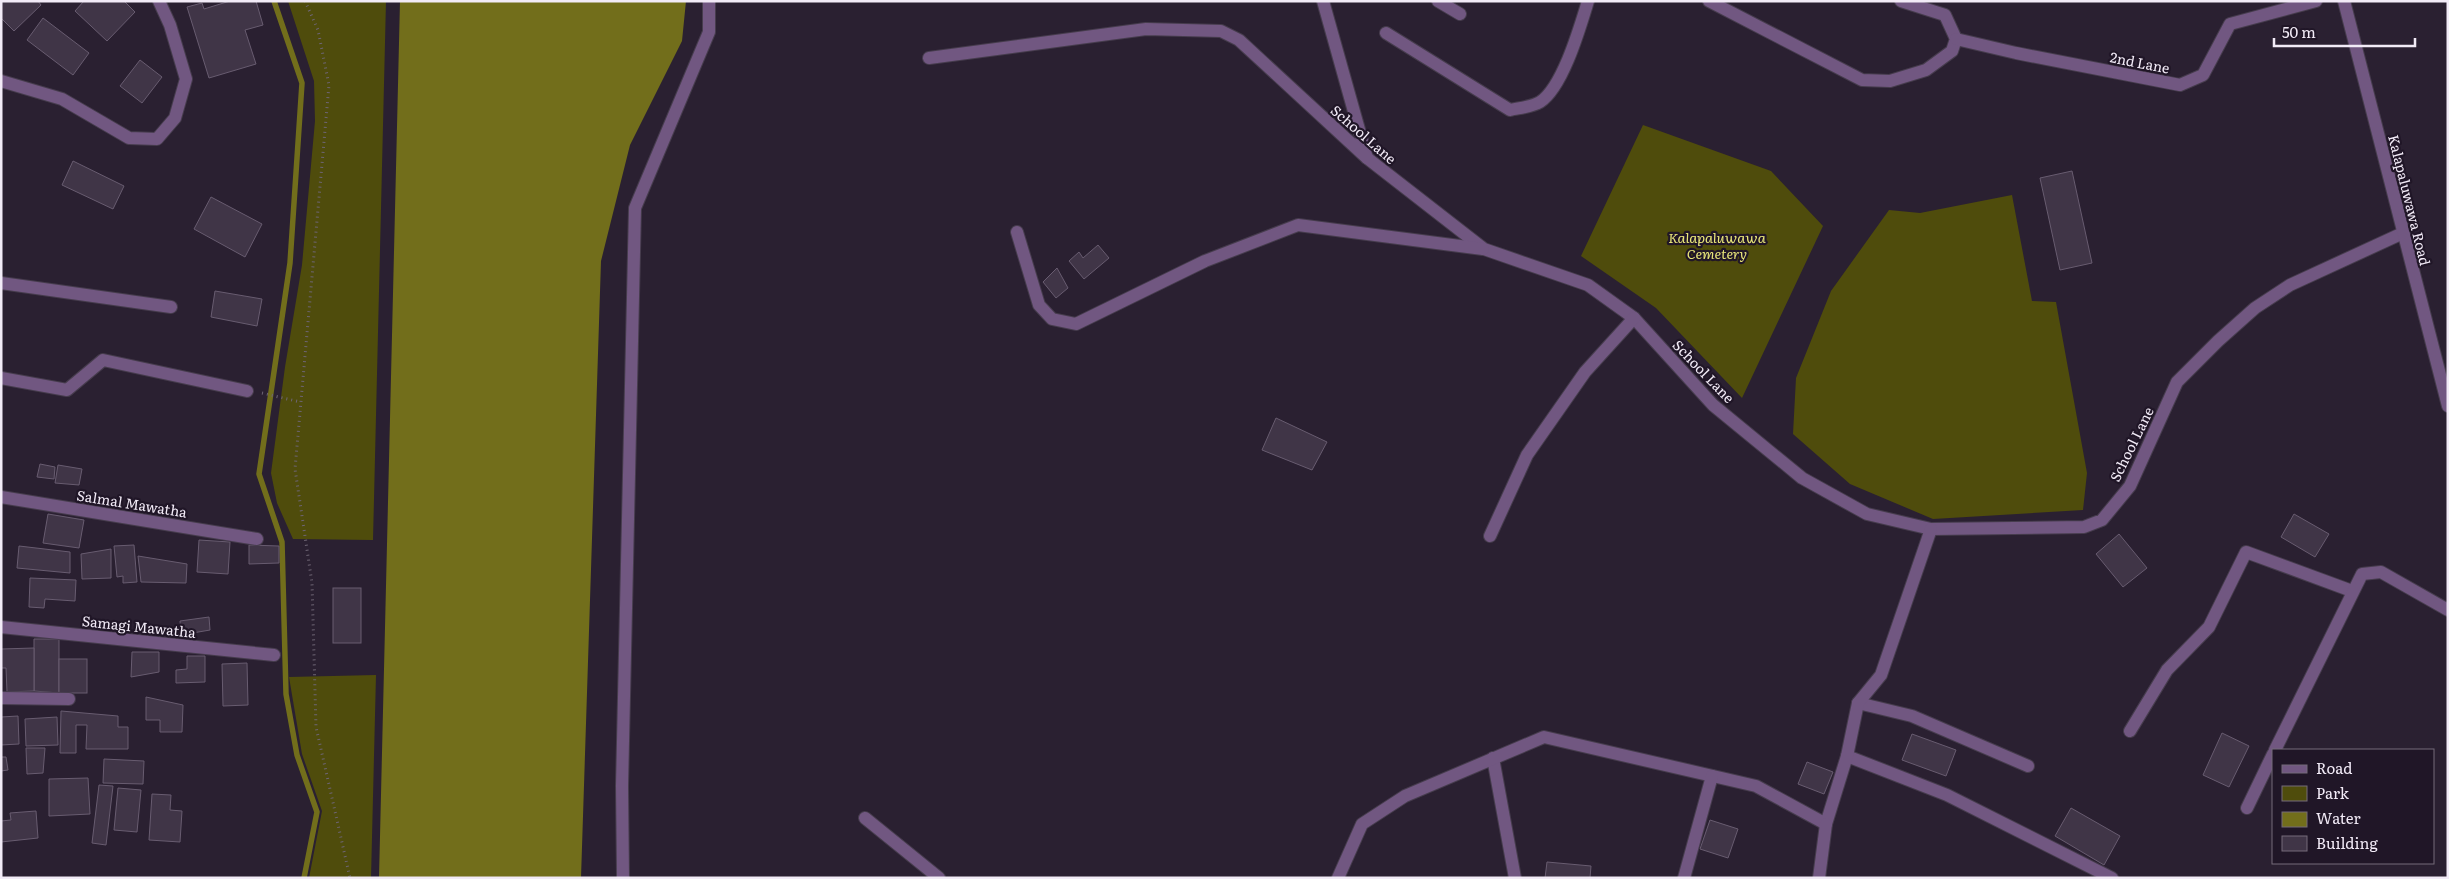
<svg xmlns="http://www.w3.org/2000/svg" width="2449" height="879" viewBox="0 0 2449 879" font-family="Literata,serif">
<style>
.green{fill:#4f4c0c}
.water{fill:#726e1b}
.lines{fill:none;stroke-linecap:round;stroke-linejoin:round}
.stream{stroke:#726e1b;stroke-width:5.5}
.building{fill:#403547;stroke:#685c70}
.minor-casing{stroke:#463c4d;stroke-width:14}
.tertiary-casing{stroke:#463c4d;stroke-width:14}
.path{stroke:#6e6574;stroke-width:3;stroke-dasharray:1 4;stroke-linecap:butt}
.minor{stroke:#715781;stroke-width:12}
.tertiary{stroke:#715781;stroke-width:12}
.labels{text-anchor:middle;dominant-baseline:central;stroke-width:4.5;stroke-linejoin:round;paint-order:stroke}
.street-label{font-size:14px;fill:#f2ebf7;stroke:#201627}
.park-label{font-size:14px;font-style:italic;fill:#eae77a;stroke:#201627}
</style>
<rect width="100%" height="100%" fill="#2a2031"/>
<g class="green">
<polygon points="288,1 386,1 373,540 293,539 277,503 271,473 285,367 302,265 315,121 314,81"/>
<polygon points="1643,125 1771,171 1823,226 1742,398 1656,308 1581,256"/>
<polygon points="2012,195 2032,301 2056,302 2087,473 2083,510 1933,519 1850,484 1793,434 1796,378 1831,291 1889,210 1920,213"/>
<polygon points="376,675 371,878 309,878 322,811 302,754 289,677"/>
</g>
<polygon class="water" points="400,1 686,1 682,41 630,145 601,261 581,878 379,878"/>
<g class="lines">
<polyline class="stream" points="274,1 302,83 290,263 259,474 282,542 286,694 297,755 317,812 304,878"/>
</g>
<g class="building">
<polygon points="1,1 38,1 41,5 14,31 1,18"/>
<polygon points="84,1 124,1 135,12 107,41 75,11"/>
<polygon points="230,1 256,1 263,25 245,30 256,64 209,78 187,7 202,3 204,9"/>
<polygon points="43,18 89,53 73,75 27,40"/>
<polygon points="140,60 162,77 142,103 120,86"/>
<polygon points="73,161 124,186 113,209 62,185"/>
<polygon points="2072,171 2092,263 2060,270 2040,178"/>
<polygon points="211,197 262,224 245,257 194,229"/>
<polygon points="1098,245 1109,258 1084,279 1069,261 1079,252 1083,258"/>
<polygon points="1057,268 1068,288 1056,298 1043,282"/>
<polygon points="215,291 262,299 257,326 211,317"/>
<polygon points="1276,418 1327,442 1312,470 1262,450"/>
<polygon points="40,464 55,467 54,479 37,477"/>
<polygon points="58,465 82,469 79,485 55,483"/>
<polygon points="48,514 84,520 79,548 43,543"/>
<polygon points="2294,514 2329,534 2315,557 2281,537"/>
<polygon points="2119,534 2147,568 2123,587 2096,554"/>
<polygon points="199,540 230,542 228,574 197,572"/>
<polygon points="134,545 137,582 123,583 123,576 117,577 114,546"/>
<polygon points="249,545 279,546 279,563 249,564"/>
<polygon points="19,546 70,552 70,573 17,568"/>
<polygon points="111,549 111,578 82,579 81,554"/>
<polygon points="138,556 187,564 186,583 141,582"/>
<polygon points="30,578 76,580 75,601 45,599 44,608 29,607"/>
<rect x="333" y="588" width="28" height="55"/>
<polygon points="209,617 210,630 181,635 180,621"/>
<polygon points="34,639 59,639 59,693 34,691"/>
<polygon points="34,648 34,691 7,692 6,668 1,668 1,649"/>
<polygon points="132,652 159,652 159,672 131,677"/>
<polygon points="187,656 205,656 205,682 176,683 176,670 187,669"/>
<rect x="59" y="659" width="28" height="34"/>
<polygon points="247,663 248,705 223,706 222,664"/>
<polygon points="146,697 183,705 182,732 160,732 160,720 146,720"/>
<polygon points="61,711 118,716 118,727 128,727 128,749 86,749 87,725 76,725 76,753 60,753"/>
<polygon points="18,716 19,744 1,745 1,717"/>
<polygon points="57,717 58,745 26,746 25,719"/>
<polygon points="2222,733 2249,746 2229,787 2203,775"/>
<polygon points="1912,734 1956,750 1946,776 1902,760"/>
<polygon points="26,748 45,748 43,773 27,774"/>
<polygon points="1,757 6,757 8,770 1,771"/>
<polygon points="104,759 144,761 143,784 103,783"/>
<polygon points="1807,762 1833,772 1824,794 1798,784"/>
<polygon points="88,778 90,814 49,816 49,779"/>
<polygon points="99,785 113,786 106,845 92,843"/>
<polygon points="118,788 141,790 137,832 114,830"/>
<polygon points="152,794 171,795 170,810 182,811 180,842 149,840"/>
<polygon points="2071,808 2120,836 2104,865 2055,836"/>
<polygon points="36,811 38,838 1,842 1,821 11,820 10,813"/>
<polygon points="1710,820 1738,829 1728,858 1700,849"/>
<polygon points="1547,862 1591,866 1590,878 1545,878"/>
</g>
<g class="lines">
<defs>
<g id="minor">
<polyline points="1323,1 1367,158"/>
<polyline points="1438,1 1460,14"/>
<polyline points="1709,1 1862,80 1890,81 1926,70 1952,51 1956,39 1945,15 1901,1"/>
<path d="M1386,33l124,77c8,-2 22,-3 30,-8 23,-15 40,-75 48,-101"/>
<polyline points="1956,39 2016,53 2180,85 2203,75 2230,24 2316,1"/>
<polyline points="929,58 1146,29 1221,31 1239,40 1367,158 1484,249 1588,285 1634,318 1713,405 1802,478 1867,514 1931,529 2084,527 2102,520 2130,486 2177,382 2218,341 2255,308 2290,285 2403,233"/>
<polyline points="1,81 62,99 129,138 157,139 175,118 186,79 170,25 159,1"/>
<polyline points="1017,232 1039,305 1052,319 1076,324 1205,261 1298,225 1483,249"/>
<polyline points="1,283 171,307"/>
<polyline points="1,378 67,390 103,360 247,391"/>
<polyline points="1,497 257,539"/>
<polyline points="1490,536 1527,455 1585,372 1634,318"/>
<polyline points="1,627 274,655"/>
<polyline points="1,698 69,699"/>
<polyline points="1858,703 1912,716 2028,766"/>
<polyline points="2130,731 2167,670 2209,627 2246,552 2352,591"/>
<polyline points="2275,750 2362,574 2381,572 2448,610"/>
<polyline points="1847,756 1947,795 2112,878"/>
<polyline points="1493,758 1515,878"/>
<polyline points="2247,808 2273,754"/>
<polyline points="865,818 939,878"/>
<polyline points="623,878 622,786 635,208 709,32 709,1"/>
<polyline points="1338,878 1362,824 1405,796 1544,737 1756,786 1826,824 1847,756 1858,703 1881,675 1931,529"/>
<polyline points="1684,878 1712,776"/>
<polyline points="1819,878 1826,824"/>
</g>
<polyline id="tertiary" points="2344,1 2448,406"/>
</defs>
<use href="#minor" class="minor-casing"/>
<use href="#tertiary" class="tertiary-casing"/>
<g class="path">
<polyline points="305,1 318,30 329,85 295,469 312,583 316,727 350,878"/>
<polyline points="262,393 300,402"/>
</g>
<use href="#minor" class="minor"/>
<use href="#tertiary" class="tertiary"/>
</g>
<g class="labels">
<g class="street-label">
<text transform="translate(2140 62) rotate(11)">2nd Lane</text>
<text transform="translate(1364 134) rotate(41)">School Lane</text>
<text transform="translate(2410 200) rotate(76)">Kalapaluwawa Road</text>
<text transform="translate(1704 371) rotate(46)">School Lane</text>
<text transform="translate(2131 444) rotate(-64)">School Lane</text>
<text transform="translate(132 503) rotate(9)">Salmal Mawatha</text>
<text transform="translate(139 626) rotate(6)">Samagi Mawatha</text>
</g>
<g class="park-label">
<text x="1717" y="237">Kalapaluwawa<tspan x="1717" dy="16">Cemetery</tspan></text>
</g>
</g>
<rect width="2449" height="879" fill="none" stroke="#f2ebf7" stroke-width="5"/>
<rect x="2272" y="749" width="162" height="115" fill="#201627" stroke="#746b7a"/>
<rect x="2282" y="765" width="25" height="8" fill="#715781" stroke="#746b7a"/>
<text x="2316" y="774" font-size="15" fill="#f2ebf7">Road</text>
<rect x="2282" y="786" width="25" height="15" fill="#4f4c0c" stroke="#746b7a"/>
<text x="2316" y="799" font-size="15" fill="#f2ebf7">Park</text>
<rect x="2282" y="812" width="25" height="15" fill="#726e1b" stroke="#746b7a"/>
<text x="2316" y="824" font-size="15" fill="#f2ebf7">Water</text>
<rect x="2282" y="836" width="25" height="15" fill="#403547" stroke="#746b7a"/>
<text x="2316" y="849" font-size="15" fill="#f2ebf7">Building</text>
<path d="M2274 38v8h141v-8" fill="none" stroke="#f2ebf7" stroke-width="2.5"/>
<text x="2282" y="38" font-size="15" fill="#f2ebf7" stroke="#201627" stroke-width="4" paint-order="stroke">50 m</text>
</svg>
